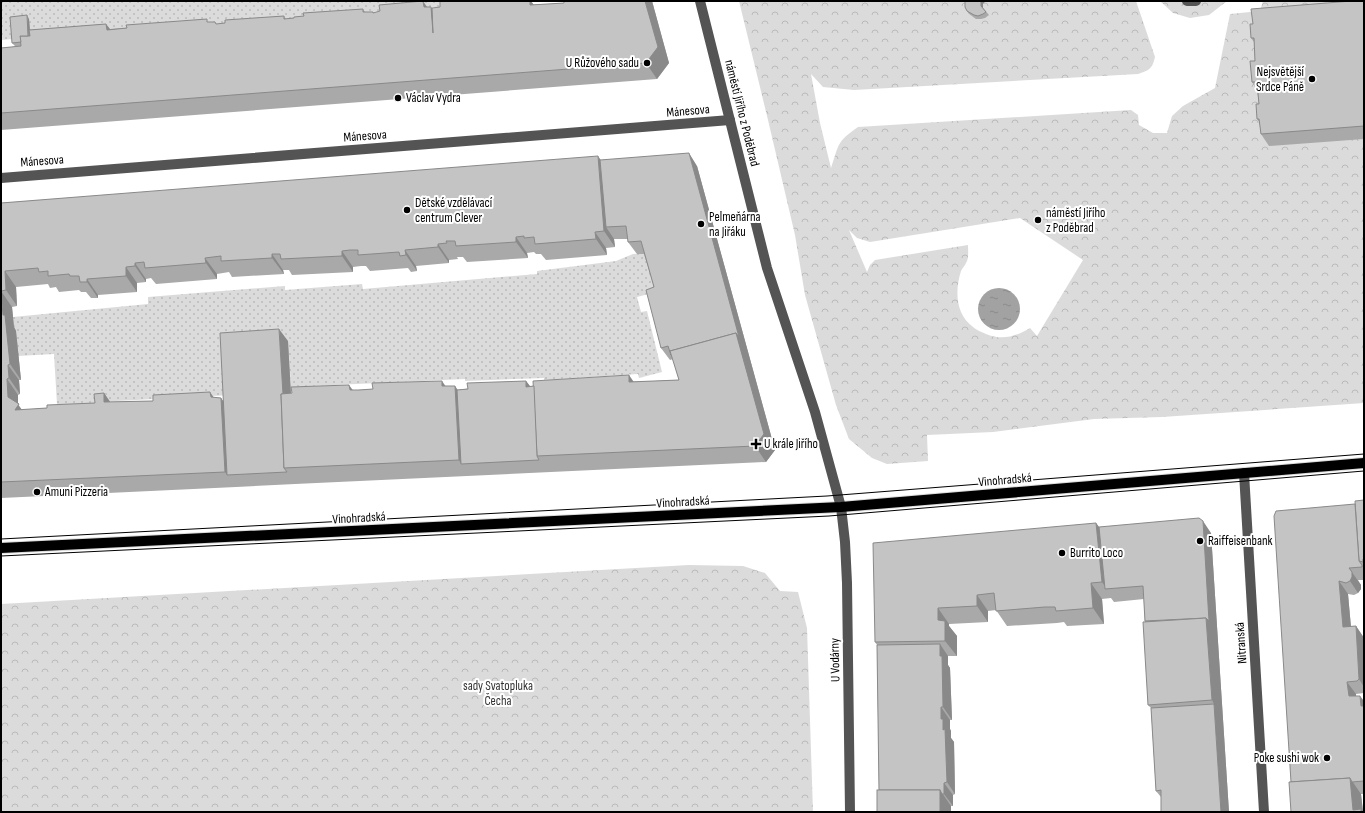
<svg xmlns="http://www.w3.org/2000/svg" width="1365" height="813" viewBox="0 0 1365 813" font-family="'Sofia Sans Condensed',sans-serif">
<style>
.grass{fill:url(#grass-dots)}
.forest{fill:url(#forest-crowns);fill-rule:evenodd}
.water{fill:url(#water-ripples)}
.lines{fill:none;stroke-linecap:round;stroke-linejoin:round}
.major-casing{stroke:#dbdbdb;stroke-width:12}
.minor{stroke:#545454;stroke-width:10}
.major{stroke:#000;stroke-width:10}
.tram{stroke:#000;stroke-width:1}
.wall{fill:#a9a9a9;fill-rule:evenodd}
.shaded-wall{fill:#898989}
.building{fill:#c4c4c4;stroke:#898989}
.poi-dot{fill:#000;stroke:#fff;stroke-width:1.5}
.labels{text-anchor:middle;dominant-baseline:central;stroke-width:4;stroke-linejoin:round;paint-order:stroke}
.poi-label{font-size:13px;fill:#000;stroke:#fff;text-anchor:start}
.street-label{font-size:13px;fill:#000;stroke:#fff}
.park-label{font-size:13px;fill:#323232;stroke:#fff}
</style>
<defs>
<pattern id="grass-dots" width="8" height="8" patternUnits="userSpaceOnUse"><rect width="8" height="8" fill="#dbdbdb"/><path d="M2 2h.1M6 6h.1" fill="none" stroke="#bababa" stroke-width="1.8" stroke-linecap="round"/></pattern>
<pattern id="forest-crowns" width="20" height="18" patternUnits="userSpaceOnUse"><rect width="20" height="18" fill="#dbdbdb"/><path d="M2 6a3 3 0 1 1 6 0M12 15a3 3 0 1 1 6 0" fill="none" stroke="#bababa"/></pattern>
<pattern id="water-ripples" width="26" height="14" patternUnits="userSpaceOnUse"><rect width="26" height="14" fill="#a2a2a2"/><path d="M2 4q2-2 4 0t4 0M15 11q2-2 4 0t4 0" fill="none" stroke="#8a8a8a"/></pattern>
</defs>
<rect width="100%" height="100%" fill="#fff"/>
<g class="grass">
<polygon points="1,1 518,1 1,40"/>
<polygon points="649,253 660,291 637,297 641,312 647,311 662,372 639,378 638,374 544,380 544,378 465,381 465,379 291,387 288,341 231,395 97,402 58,421 54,354 18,356 16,331 14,331 13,317 148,304 148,297 285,286 285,290 362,284 363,289 537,274 537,271 616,261 633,254"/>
</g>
<g class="forest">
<path d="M739,1h229l1,13c7,5 12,6 19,1l-5,-6v-5l3,-3h150l19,56c-3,12 -5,13 -17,17l-284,16 -31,-3 -12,-13 9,49 11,45c8,-23 5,-26 27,-41l273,-17 7,5 1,10 14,8h14l5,-17 11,-10 32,-18 15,-74 30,-3 3,-10h101v402l-202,14 -68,2 -101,13 -66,3 1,26 -41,3 -15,-6 -23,-19 -13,-34 -31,-110 -10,-60 -27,-115zM1020,218l63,42 -46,76 -7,-8c-13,8 -28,13 -44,6 -4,-2 -10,-4 -13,-7 -18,-13 -18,-37 -12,-56 1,-3 4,-5 5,-8 3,-4 2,-13 2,-18l-93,15 -5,5 -3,7 -18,-42 8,8 13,4z"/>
<polygon points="1160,1 1227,1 1209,15 1190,18 1173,13"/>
<polygon points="689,565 743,566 765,573 780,591 798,592 807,628 813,812 1,812 1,604"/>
</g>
<circle class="water" cx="999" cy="309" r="21"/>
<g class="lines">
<defs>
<polyline id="major" points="1,548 841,507 1364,463"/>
</defs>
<use href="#major" class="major-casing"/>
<g class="minor">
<polyline points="700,1 767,268 815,412 841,507 845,542 847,583 850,812"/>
<polyline points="1187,1 1196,1"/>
<polyline points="1,178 730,120"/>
<polyline points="1244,473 1264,812"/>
</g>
<use href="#major" class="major"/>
<g class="tram">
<polyline points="1,539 827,496 1364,454"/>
<polyline points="1,556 829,516 1364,471"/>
</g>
</g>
<g class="wall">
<polygon points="440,1 531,1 533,5 564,3 564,1 652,1 669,63 657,79 1,130 1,48 21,46 15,46 12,43 29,19 30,30 106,24 110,29 209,22 217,24 284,16 286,19 294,18 304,16 363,9 365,12 373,12 374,13 428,7 432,9 440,7"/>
<polygon points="1364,1 1364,139 1269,146 1261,134 1260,123 1257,119 1259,104 1257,90 1252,82 1255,61 1254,42 1251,38"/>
<polygon points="983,4 983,8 989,15 985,18 981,19 976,19 969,14 967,11"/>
<path d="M600,160l97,6 78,284 -9,12 -471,22 -59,3 -235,11v-295zM614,239h14v3l9,12h7l10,33 7,61 9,12 3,-1 6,21 -149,6 -4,-5 -69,9 -2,-4h-10l-154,7 -3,-52 -65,60 -2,-3h-7l-61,3 -43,1 -6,-9 -9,10 -48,5 -25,2 -4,-6v-9l2,-1 -1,-14h2l-5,-49 -2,-4 -2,-20 5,-1 -1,-19 32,-3 2,4 6,-1 3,5 20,-2 2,2h5l5,6h7v-3l39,-3v-9l9,-1v-3l5,-1 5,6 61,-5v-5l12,-2 3,5 52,-3 -1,-4h6l3,5 61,-3v-5l8,-1h5l4,5 38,-3 3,4 6,-1 -1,-5 33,-3v-3l9,-1 -1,-2h6l4,5 61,-4 -1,-5 7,-1 2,2h5l5,6 61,-5 -1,-7 9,-1z"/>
<polygon points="1364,500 1364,580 1358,580 1361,585 1361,589 1358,593 1354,595 1348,594 1351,627 1356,626 1364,638 1364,693 1356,694 1356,696 1364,701 1364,794 1361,794 1363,812 1291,812 1291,782 1355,504"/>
<polygon points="1096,523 1099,527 1211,533 1229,812 1161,812 1161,797 1156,791 1151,708 1148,705 1144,599 1114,602 1111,598 1102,599 1104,624 1067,626 1064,622 1057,623 1007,626 996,610 988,611 988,622 949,624 949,626 957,636 957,656 948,656 948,665 950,668 952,720 950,720 950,729 951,731 951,738 954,742 955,794 953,795 953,806 951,806 951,812 877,812 879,790 877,645 875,642"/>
</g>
<g class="shaded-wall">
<polygon points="423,1 431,13 431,7 442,23 433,33 424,7"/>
<polygon points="530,1 531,1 541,15 530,5"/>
<polygon points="645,1 652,1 669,63 657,79 646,63"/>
<polygon points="981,1 986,1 983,4 983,9 981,6"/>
<polygon points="27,15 29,19 31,45 29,41"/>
<polygon points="106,24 118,40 107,30"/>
<polygon points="689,153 697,166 775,450 766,462 755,446 736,333"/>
<polygon points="598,156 609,172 606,227 614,239 615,247 604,231"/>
<polygon points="595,232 606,248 607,255 596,239"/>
<polygon points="516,237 527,253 528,258 516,242"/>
<polygon points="438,244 449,260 449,263 438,247"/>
<polygon points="405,250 416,266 417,271 406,255"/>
<polygon points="342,251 353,267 353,272 342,256"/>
<polygon points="272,254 283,270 284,274 272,258"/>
<polygon points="205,258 217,274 217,279 206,263"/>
<polygon points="135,263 146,279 146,282 135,266"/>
<polygon points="126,267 137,283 137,292 126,276"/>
<polygon points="5,271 16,287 17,306 6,290"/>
<polygon points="87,279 98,295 98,298 87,282"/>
<polygon points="1,291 12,307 14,327 16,331 21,380 10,364 3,315"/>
<polygon points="279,329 288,341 295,468 287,468"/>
<polygon points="8,365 19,380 20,394 9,378"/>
<polygon points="629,375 640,391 629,382"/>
<polygon points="7,379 18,395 18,405 30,420 15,410 8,397"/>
<polygon points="442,381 453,397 442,386"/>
<polygon points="526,381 535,393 526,387"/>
<polygon points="349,385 361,401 350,390"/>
<polygon points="455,386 466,402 461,464 459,460"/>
<polygon points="210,392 221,408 211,397"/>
<polygon points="104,393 115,409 104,402"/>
<polygon points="221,398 232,414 227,475 225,472"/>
<polygon points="1203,521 1211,533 1229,812 1221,812 1214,704 1212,700 1206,618"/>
<polygon points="1096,523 1108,539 1107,589 1102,582"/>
<polygon points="1349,568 1361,585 1361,589 1358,593 1350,581"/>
<polygon points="1339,581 1348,594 1352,639 1343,627"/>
<polygon points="1091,583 1102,599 1104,624 1093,608"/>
<polygon points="977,595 988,611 988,622 977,606"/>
<polygon points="938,608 949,624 949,626 957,636 957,656 945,641 938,620"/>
<polygon points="1356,626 1364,638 1364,687 1359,679"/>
<polygon points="940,644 948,656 948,665 950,668 952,720 943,707 940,656"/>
<polygon points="1347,682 1356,694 1357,709 1349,696"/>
<polygon points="1360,696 1364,701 1364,711 1361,706"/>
<polygon points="941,707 950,720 950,729 951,731 951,738 954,742 955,794 947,782 943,730 941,719"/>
<polygon points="1350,778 1361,794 1363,812 1354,812 1353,810"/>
<polygon points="944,783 953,795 953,806 944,794"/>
<polygon points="940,790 951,806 951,812 940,812"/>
</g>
<g class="building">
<polygon points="423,1 424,7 431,7 433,33 432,8 440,7 440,1 530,1 530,5 564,3 564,1 645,1 658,47 646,63 1,113 1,48 21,46 20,36 30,36 29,30 106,24 107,30 127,28 126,25 207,19 207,22 215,22 216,24 225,23 225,20 284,16 284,19 294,18 294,17 304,16 303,13 363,9 363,12 373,12 373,13 380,11 379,5"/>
<polygon points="965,1 981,1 981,6 986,12 983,14 978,16 974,15 967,11 965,7"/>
<polygon points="1352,1 1364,1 1364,126 1261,134 1259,119 1257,119 1256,104 1259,104 1257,82 1252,82 1250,61 1255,61 1254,38 1251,38 1250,24 1253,24 1251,9"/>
<polygon points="27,15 28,36 20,36 21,42 12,43 10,17"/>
<polygon points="689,153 739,337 736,333 670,351 671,355 668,346 661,348 646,290 654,287 641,241 628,242 626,226 606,227 600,160"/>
<polygon points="598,156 604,231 595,232 596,239 535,244 534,237 524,238 524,236 516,237 516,242 456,246 455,241 446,241 447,243 438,244 438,247 405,250 406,255 400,256 399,252 358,255 358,250 350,250 342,251 342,256 281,259 280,254 272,254 272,258 221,261 221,256 205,258 206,263 145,268 144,262 135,263 135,266 126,267 126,276 87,279 87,282 80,282 79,276 70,276 69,274 48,276 48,271 39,272 38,268 5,271 6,290 1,291 1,203"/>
<polygon points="1,292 3,315 5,315 10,364 8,365 9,378 7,379 8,397 19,404 15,410 47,408 47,405 95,403 94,394 104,393 104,402 153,401 153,395 210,392 211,397 221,398 225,472 1,482"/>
<polygon points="279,329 283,394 281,394 284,468 287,472 227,475 220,333"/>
<polygon points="736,333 764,434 755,446 537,456 533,381 629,375 629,382 679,380 670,351"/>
<polygon points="442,381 442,386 455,386 459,460 284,468 281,394 292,393 291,387 349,385 350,390 359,390 373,389 372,383"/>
<polygon points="526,381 526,387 534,386 537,456 539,460 461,464 457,390 468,389 467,383"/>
<polygon points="1364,500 1364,559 1363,559 1363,562 1359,561 1355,501"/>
<polygon points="1355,504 1359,561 1362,565 1362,567 1349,568 1352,572 1352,577 1350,581 1346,583 1339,581 1343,627 1356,626 1359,679 1357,681 1347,682 1349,696 1360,696 1361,706 1364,706 1364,781 1352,782 1350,778 1291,782 1274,516 1276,511"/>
<polygon points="1199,518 1203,521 1209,621 1206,618 1145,621 1143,586 1105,589 1099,527"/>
<polygon points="1096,523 1102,582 1091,583 1093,608 1056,611 1055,607 1045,607 996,611 994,593 977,595 977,606 938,608 938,620 945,621 945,641 875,642 873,543"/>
<polygon points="1206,618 1212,700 1148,705 1143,622"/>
<polygon points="940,644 940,656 942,656 943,707 941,707 941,719 943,719 943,730 945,729 947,782 944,783 944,794 942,794 940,790 879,790 877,645"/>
<polygon points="1214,704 1221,812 1161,812 1161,790 1156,791 1151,708"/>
<polygon points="1350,778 1353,810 1361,809 1361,812 1291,812 1289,782"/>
<rect x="877" y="790" width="63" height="22"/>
</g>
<g class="poi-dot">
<circle cx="647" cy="63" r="4"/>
<circle cx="1312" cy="79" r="4"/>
<circle cx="398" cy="98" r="4"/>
<circle cx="407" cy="210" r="4"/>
<circle cx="1038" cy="220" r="4"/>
<circle cx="701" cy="224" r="4"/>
<path d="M754 438h4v4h4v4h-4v4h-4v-4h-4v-4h4z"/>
<circle cx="37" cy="492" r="4"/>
<circle cx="1200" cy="541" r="4"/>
<circle cx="1062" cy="553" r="4"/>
<circle cx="1327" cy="758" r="4"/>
</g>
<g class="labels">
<g class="poi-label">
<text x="639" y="63" text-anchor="end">U Růžového sadu</text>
<text x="1304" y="72" text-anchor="end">Nejsvětější<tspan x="1304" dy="15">Srdce Páně</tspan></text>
<text x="406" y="98">Václav Vydra</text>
<text x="415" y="203">Dětské vzdělávací<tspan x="415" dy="15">centrum Clever</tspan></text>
<text x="1046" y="213">náměstí Jiřího<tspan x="1046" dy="15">z Poděbrad</tspan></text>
<text x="709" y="217">Pelmeňárna<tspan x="709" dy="15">na Jiřáku</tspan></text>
<text x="764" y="444">U krále Jiřího</text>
<text x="45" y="492">Amuni Pizzeria</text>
<text x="1208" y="541">Raiffeisenbank</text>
<text x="1070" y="553">Burrito Loco</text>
<text x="1319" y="758" text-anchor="end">Poke sushi wok</text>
</g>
<g class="street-label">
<text transform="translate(688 111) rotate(-5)">Mánesova</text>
<text transform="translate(742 113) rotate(76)">náměstí Jiřího z Poděbrad</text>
<text transform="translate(365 136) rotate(-4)">Mánesova</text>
<text transform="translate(42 161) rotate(-4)">Mánesova</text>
<text transform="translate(1005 480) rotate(-5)">Vinohradská</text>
<text transform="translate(683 502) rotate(-3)">Vinohradská</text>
<text transform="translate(359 518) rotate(-3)">Vinohradská</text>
<text transform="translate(1241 643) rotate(-94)">Nitranská</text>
<text transform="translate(835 660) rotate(-91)">U Vodárny</text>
</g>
<g class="park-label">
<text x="498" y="686">sady Svatopluka<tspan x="498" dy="15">Čecha</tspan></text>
</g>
</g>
<rect width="1365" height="813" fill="none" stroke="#000000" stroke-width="4"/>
</svg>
